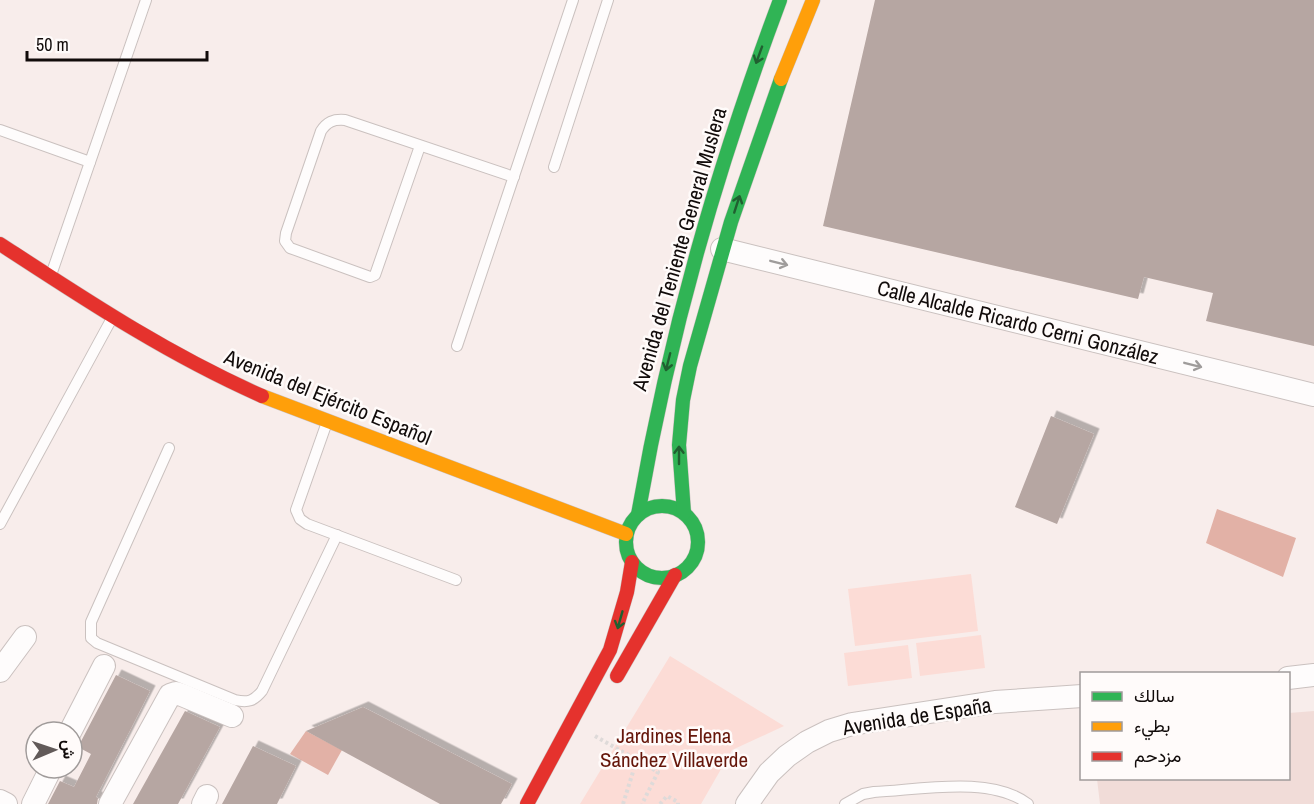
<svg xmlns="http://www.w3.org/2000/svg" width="1314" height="804" viewBox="0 0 1314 804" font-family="'Archivo Narrow',Vazirmatn,sans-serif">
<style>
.built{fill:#f1dcd8}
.green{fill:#fcdcd6}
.water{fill:#e2b1a6}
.building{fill:#b6a6a2;filter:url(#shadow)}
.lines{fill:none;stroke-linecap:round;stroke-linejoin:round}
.lane-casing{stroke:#cac1bf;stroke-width:12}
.street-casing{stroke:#cac1bf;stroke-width:24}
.fast-casing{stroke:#cac1bf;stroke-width:15}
.slow-casing{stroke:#cac1bf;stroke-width:15}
.jam-casing{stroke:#cac1bf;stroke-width:15}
.path{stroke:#dedad9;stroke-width:4;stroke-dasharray:3 3;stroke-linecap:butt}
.lane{stroke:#fefcfc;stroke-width:10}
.street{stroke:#fefcfc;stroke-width:22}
.fast{stroke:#30b455;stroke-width:14}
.slow{stroke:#ff9f0a;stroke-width:14}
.jam{stroke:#e5322d;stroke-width:14}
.oneway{stroke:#206030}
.oneway2{stroke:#9f9c9b}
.labels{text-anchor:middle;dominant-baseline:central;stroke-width:5;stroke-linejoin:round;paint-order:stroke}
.street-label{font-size:21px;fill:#110b0a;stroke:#fffbfa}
.park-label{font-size:21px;fill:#65160a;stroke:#fffbfa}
</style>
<defs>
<filter id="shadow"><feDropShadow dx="5.5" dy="-5.5" stdDeviation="0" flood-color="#0004"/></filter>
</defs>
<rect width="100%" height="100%" fill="#f8edeb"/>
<polygon class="built" points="1314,711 1314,804 1100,804 1097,779 1288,778 1289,713"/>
<g class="green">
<polygon points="971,574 978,631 855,646 848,589"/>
<polygon points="981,635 985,668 920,676 916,643"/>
<polygon points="908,645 912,678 848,686 844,653"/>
<polygon points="670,656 784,726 732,750 701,804 580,804"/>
</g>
<g class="water">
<polygon points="1217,509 1296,538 1283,577 1206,543"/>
<polygon points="306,731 342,750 328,775 290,754"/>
</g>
<g class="building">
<polygon points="875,0 1314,0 1314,346 1206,321 1213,293 1144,277 1138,299 823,226"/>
<polygon points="1051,416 1094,434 1057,524 1015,507"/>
<polygon points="116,675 150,691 96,797 98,798 97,804 48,804 60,781 74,787 91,754 78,747"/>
<polygon points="363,707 512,784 501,804 440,804 306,731"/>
<polygon points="185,711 220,727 178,804 133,804"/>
<polygon points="253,746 296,766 277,804 222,804"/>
</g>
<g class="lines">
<defs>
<g id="lane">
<polyline points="0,130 90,162"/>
<path d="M420,146l-45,129 -5,2 -80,-29 -5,-7 1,-8 35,-102c6,-9 12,-12 24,-11l169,57"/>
<polyline points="554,167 608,0"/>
<polyline points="51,275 146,0"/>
<polyline points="457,346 573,0"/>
<polyline points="326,425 296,510 300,519 307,524 456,580"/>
<path d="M169,448l-78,174v16l6,5 138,57c13,3 19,1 27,-9l75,-156"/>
<polyline points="0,524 111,320"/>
<path d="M845,804l18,-10 11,-2c45,-2 117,-17 154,12"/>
</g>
<g id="street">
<polyline points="722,249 1314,395"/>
<polyline points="0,671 25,637"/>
<polyline points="1288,678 1314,675"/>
<polyline points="70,732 104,666"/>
<polyline points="0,801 6,804"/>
<polyline points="33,804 51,768"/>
<polyline points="110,804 170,695 176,693 182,695 232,716"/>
<polyline points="203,804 207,796"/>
<polyline points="747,804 769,773 787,756 807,742 829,731 852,724 995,702 1082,696"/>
</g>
<g id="fast">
<circle cx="662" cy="542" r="36"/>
<polyline points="684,513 679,445 683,400 690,366 731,222 781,79"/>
<path d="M638,515c31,-180 78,-344 142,-515"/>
</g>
<g id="slow">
<polyline points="781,79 813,0"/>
<polyline points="262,396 626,534"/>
</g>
<g id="jam">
<path d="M0,244c86,56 167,110 262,152"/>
<polyline points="617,676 675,575"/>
<polyline points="527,804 610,650 627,592 632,562"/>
</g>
</defs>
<use href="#lane" class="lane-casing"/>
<use href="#street" class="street-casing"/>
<use href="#fast" class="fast-casing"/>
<use href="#slow" class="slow-casing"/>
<use href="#jam" class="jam-casing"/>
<g class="path">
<polyline points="595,736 658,772 642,804"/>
<polyline points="623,804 637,759"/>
<polyline points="660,804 667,796 678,802 678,804"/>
</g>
<use href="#lane" class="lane"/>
<use href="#street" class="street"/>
<use href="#fast" class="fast"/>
<use href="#slow" class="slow"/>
<use href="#jam" class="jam"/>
</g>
<defs><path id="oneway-shaft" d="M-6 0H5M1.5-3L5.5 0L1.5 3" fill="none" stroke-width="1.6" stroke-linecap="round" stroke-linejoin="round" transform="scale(1.5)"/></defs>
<g class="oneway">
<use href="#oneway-shaft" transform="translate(759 55) rotate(110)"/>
<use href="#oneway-shaft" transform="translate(737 204) rotate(-72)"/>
<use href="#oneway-shaft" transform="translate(668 362) rotate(104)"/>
<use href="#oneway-shaft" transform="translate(679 455) rotate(-90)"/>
<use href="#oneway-shaft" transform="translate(620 620) rotate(106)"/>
</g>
<g class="oneway2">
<use href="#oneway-shaft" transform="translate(779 263) rotate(14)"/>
<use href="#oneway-shaft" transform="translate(1193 365) rotate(14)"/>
</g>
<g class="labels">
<g class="street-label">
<text transform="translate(679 249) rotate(-74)">Avenida del Teniente General Muslera</text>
<text transform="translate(1018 322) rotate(14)">Calle Alcalde Ricardo Cerni González</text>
<text transform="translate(328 397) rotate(22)">Avenida del Ejército Español</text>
<text transform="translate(917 716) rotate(-9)">Avenida de España</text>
</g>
<g class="park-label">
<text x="674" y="735">Jardines Elena<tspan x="674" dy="24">Sánchez Villaverde</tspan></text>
</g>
</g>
<rect x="1080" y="672" width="210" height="108" fill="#fffbfa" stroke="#a09b9a" stroke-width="1.5"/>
<rect x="1092" y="692" width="30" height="9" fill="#30b455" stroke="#a09b9a" stroke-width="1.5"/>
<text x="1134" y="702" font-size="18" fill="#110b0a">سالك</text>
<rect x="1092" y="722" width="30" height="9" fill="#ff9f0a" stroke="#a09b9a" stroke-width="1.5"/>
<text x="1134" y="732" font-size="18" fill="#110b0a">بطيء</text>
<rect x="1092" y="752" width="30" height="9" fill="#e5322d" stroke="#a09b9a" stroke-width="1.5"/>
<text x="1134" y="762" font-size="18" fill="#110b0a">مزدحم</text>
<g transform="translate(54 750) rotate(88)"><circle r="28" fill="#fffbfa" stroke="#a09b9a" stroke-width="1.5"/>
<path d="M0-4.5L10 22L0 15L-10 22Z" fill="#625a59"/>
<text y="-9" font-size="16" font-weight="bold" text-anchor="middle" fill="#110b0a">ش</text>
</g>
<path d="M27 51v9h180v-9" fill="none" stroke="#110b0a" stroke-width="3"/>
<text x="36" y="51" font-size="18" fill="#110b0a" stroke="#fffbfa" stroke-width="4.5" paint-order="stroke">50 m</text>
</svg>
